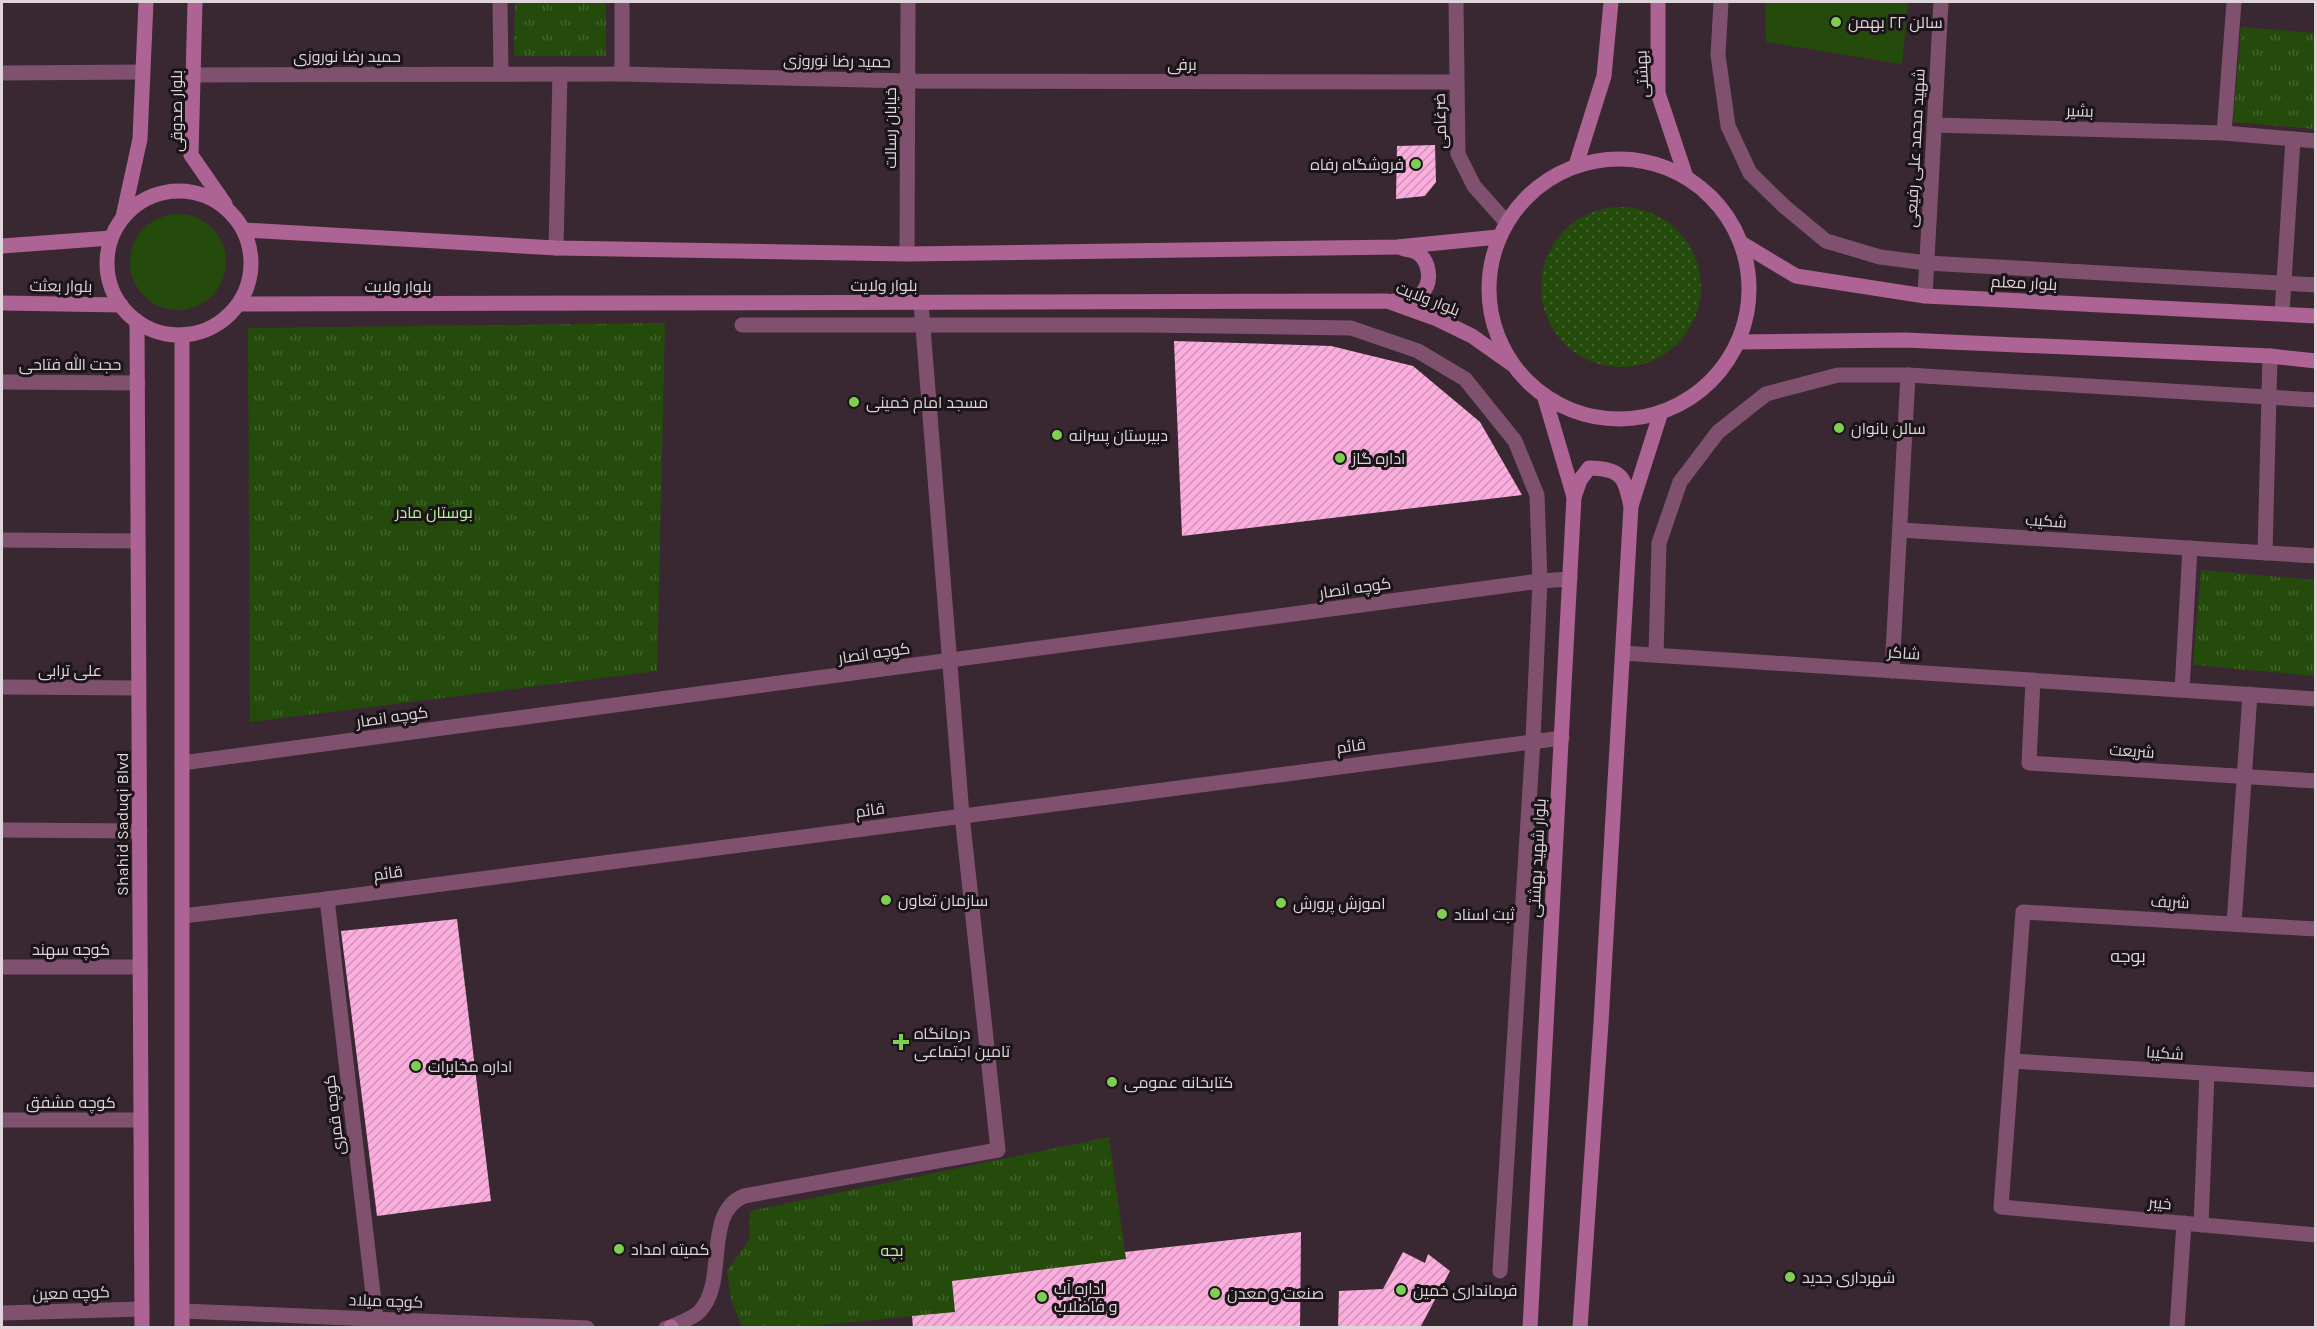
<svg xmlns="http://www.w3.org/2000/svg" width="2317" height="1329" viewBox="0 0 2317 1329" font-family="Karla,Cairo,sans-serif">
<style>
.grass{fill:url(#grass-dots)}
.park{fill:url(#park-tufts)}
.garden{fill:#244b0b}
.building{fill:url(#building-hatch)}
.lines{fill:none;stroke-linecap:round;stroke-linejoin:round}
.street{stroke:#80516f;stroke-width:15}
.secondary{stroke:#ad6393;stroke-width:15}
.poi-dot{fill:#7fd052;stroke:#1b1418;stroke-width:2}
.labels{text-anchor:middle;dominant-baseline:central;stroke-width:6;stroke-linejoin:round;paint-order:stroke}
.poi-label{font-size:16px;fill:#dfd4da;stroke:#1b1418;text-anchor:start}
.street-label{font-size:16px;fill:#dfd4da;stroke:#1b1418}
.park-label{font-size:16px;fill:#b3f295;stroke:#1b1418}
.neighbourhood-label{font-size:18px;fill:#dfd4da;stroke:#1b1418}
</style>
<defs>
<pattern id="grass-dots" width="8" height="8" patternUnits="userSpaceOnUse" patternTransform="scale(1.5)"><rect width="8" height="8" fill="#244b0b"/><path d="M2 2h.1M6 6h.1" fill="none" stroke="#43642e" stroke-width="1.8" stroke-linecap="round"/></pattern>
<pattern id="park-tufts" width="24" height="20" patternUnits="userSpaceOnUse" patternTransform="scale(1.5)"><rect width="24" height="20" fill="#244b0b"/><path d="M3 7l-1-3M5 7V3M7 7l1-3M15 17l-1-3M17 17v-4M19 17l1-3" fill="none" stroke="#43642e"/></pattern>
<pattern id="building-hatch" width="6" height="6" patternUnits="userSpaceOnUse" patternTransform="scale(1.5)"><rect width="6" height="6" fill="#fbaede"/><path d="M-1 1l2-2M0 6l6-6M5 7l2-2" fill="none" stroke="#cd92b7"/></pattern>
</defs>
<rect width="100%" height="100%" fill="#392832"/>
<circle class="grass" cx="1621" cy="287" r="80"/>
<g class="park">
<polygon points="515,2 606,2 606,56 514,56"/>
<polygon points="2241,27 2315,33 2315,129 2233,122"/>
<polygon points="665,323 657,671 250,722 248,328"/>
<polygon points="2201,570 2315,580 2315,676 2193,665"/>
<polygon points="1109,1137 1126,1259 957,1312 788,1328 742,1327 732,1303 727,1271 749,1240 750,1211"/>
</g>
<g class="garden">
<polygon points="1765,2 1908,2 1902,64 1766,42"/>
<circle cx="178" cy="262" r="48"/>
</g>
<g class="building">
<polygon points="1435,145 1436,182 1425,196 1396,199 1397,146"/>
<polygon points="1174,341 1331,346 1413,366 1480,422 1522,495 1182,536"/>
<polygon points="457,919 491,1201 377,1216 341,931"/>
<polygon points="1301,1232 1300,1328 913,1328 912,1316 955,1312 952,1281 1126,1259 1125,1252"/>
<polygon points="1403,1252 1425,1263 1428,1254 1450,1271 1420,1328 1338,1328 1339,1291 1383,1289"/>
</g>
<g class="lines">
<g class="street">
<polyline points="500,2 501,74"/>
<polyline points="1456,2 1458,154 1474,186 1507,223"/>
<polyline points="1721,2 1718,55 1728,126 1750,173 1785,207 1826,241 1880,257 1927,263 2316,285"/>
<polyline points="2,73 143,72"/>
<polyline points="622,74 908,81 1456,82"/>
<polyline points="194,75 622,74 622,2"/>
<polyline points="1934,125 2224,133 2316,141"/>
<polyline points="2224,133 2234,2"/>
<polyline points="556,248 560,74"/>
<polyline points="907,254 908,2"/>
<polyline points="1925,296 1941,2"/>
<polyline points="2282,313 2293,139"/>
<polyline points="742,325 1146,325 1351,328 1418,351 1465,379 1515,441 1537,495 1540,581 1533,740 1500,1271"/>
<polyline points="2,382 138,383"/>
<polyline points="1900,530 2316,556"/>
<polyline points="2,540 138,541"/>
<polyline points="2265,553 2270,356"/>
<polyline points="1623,653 2316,699"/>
<polyline points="1656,655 1659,543 1680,482 1718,432 1766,394 1838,375 1908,375 2316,400"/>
<polyline points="1892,671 1908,375"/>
<polyline points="2033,680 2029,763 2316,781"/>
<polyline points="2,687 139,688"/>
<polyline points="2182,690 2190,548"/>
<polyline points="182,763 1540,581 1570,579"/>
<polyline points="2,830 140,831"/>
<polyline points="327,899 377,1328"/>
<polyline points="182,916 327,899 1562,738"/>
<polyline points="2234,924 2250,694"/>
<polyline points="2316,929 2023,912 2001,1207 2316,1235"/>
<polyline points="2,967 140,967"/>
<polyline points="2012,1061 2316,1080"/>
<polyline points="2,1120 141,1120"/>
<polyline points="2201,1225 2207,1074"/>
<polyline points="182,1311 587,1328"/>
<polyline points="2,1313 142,1309"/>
<path d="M666,1328l5,-1c8,-4 22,-9 28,-15 30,-30 3,-99 45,-116l254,-46 -36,-335 -41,-512"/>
<polyline points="2177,1328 2184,1223"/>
</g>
<g class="secondary">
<polyline points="195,2 191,155 225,204"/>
<polyline points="1658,2 1658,93 1686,177"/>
<circle cx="1619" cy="289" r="130"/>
<polyline points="1576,165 1604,76 1611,2"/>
<circle cx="179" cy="263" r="72"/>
<polyline points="123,217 140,139 146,2"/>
<polyline points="244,230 556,248 907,254 1397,247 1498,237"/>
<polyline points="1741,243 1796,276 1925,296 2316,316"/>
<polyline points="2,246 111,238"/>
<path d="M1393,301c9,0 21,0 28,-7 12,-11 9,-34 -5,-42 -4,-2 -10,-2 -14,-4"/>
<polyline points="2,303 121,305"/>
<polyline points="240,304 1387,301 1437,319 1472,336 1513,365"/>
<polyline points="137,321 142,1328"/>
<polyline points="182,335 182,1328"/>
<polyline points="1738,342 1905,340 2270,356 2316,361"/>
<path d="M1574,497l6,-17 9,-12c33,1 35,8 42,38"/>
<polyline points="671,1327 671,1328"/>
<polyline points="1530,1328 1574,497 1544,395"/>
<polyline points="1580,1328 1601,1023 1631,506 1661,412"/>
</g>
</g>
<g class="poi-dot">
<circle cx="1836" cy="22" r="6"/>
<circle cx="1416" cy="164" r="6"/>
<circle cx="854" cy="402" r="6"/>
<circle cx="1839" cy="428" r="6"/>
<circle cx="1057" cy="435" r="6"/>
<circle cx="1340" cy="458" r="6"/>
<circle cx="886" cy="900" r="6"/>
<circle cx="1281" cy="903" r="6"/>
<circle cx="1442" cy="914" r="6"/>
<path d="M898 1033h6v6h6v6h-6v6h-6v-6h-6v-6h6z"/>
<circle cx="416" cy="1066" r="6"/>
<circle cx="1112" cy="1082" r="6"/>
<circle cx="619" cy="1249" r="6"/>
<circle cx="1790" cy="1277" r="6"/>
<circle cx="1401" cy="1290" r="6"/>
<circle cx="1215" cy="1293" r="6"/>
<circle cx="1042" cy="1297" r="6"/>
</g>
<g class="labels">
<g class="poi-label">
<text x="1848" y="22">سالن ۲۲ بهمن</text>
<text x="1404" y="164" text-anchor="end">فروشگاه رفاه</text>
<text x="866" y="402">مسجد امام خمینی</text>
<text x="1851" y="428">سالن بانوان</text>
<text x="1069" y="435">دبیرستان پسرانه</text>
<text x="1352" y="458">اداره گاز</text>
<text x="898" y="900">سازمان تعاون</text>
<text x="1293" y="903">اموزش پرورش</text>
<text x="1454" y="914">ثبت اسناد</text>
<text x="914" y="1033">درمانگاه<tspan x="914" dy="18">تامین اجتماعی</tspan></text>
<text x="428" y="1066">اداره مخابرات</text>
<text x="1124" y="1082">کتابخانه عمومی</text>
<text x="631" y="1249">کمیته امداد</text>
<text x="1802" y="1277">شهرداری جدید</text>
<text x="1054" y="1288">اداره آب<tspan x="1054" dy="18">و فاضلاب</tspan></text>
<text x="1413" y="1290">فرمانداری خمین</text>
<text x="1227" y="1293">صنعت و معدن</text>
</g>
<g class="street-label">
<text x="347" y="56">حمید رضا نوروزی</text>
<text transform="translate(837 61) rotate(1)">حمید رضا نوروزی</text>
<text x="1182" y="64">برفی</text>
<text transform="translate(1642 74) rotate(-93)">بهشتی</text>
<text transform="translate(176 111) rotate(-90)">بلوار صدوقی</text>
<text transform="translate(2080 111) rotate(2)">بشیر</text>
<text transform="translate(1440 121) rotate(-92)">ضرغامی</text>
<text transform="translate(890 128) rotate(-90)">خیابان رسالت</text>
<text transform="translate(1915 148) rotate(-87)">شهید محمد علی رفیعی</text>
<text transform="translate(2024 283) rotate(3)">بلوار معلم</text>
<text x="884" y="285">بلوار ولایت</text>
<text transform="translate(61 286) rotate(1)">بلوار بعثت</text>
<text x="398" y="286">بلوار ولایت</text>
<text transform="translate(1428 299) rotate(21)">بلوار ولایت</text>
<text x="70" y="364">حجت الله فتاحی</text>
<text transform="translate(2046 521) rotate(4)">شکیب</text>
<text transform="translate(1355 588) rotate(-8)">کوچه انصار</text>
<text transform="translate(874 653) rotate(-8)">کوچه انصار</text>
<text transform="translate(1904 653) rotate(4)">شاکر</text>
<text x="70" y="670">علی ترابی</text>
<text transform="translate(392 717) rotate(-8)">کوچه انصار</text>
<text transform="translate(1351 746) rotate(-8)">قائم</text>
<text transform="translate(2132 751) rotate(4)">شریعت</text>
<text transform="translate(870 810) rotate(-8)">قائم</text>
<text transform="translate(122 824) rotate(-90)">Shahid Saduqi Blvd</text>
<text transform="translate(1537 858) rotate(-87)">بلوار شهید بهشتی</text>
<text transform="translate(388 873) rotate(-8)">قائم</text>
<text transform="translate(2170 902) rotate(3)">شریف</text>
<text x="71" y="949">کوچه سهند</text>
<text transform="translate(2165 1053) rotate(4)">شکیبا</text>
<text x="71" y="1102">کوچه مشفق</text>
<text transform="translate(334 1115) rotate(-97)">کوچه قمری</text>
<text transform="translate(2160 1203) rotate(5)">خیبر</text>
<text transform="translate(71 1293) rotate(-2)">کوچه معین</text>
<text transform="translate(386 1301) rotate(2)">کوچه میلاد</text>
</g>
<g class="park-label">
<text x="434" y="512">بوستان مادر</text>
<text x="892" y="1250">بچه</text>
</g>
<g class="neighbourhood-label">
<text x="2128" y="956">بوجه</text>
</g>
</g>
<rect width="2317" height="1329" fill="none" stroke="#dfd4da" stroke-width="6"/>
</svg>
